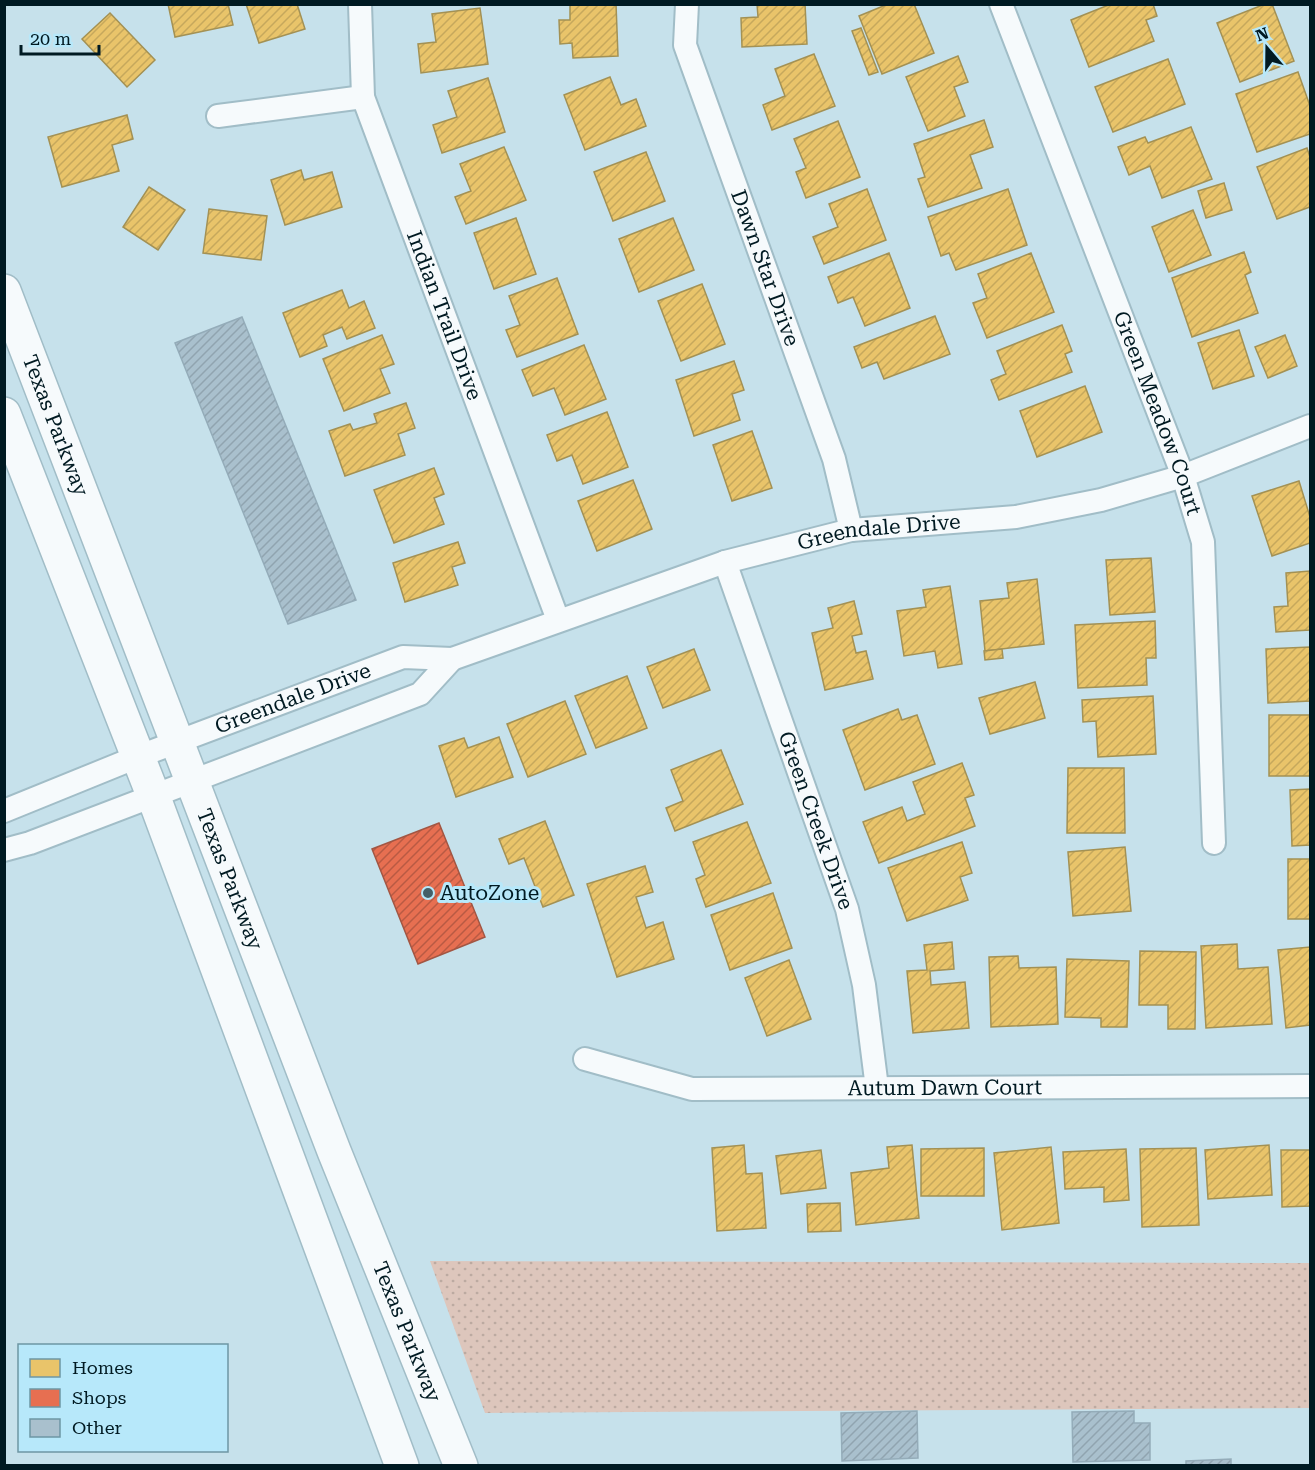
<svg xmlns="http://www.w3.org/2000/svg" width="1315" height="1470" viewBox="0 0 1315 1470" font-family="'Roboto Serif',serif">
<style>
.grass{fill:url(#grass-dots)}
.homes{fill:url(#homes-hatch);stroke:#a39154;stroke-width:1.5}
.shops{fill:url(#shops-hatch);stroke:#a25643;stroke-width:1.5}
.building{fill:url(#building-hatch);stroke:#94acb9;stroke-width:1.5}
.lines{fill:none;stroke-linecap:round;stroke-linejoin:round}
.street-casing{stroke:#a1bdc7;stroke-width:26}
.primary-casing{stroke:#a1bdc7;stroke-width:36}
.street{stroke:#f6fafc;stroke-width:22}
.primary{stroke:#f6fafc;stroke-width:33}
.poi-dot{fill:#456068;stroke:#b7e8fa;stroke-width:2}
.labels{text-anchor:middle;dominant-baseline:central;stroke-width:6;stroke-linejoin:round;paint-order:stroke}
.street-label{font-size:21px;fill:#001a22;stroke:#b7e8fa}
.poi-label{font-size:21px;fill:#001a22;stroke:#b7e8fa;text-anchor:start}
</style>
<defs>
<pattern id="grass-dots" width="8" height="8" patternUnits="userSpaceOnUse" patternTransform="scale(1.5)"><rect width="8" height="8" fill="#ddc6bc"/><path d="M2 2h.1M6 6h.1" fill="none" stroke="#bcaaa1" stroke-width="1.8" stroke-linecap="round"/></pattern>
<pattern id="homes-hatch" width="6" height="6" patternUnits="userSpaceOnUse" patternTransform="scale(1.5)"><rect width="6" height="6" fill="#e9c46a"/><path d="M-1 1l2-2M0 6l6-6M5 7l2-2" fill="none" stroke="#c6a85c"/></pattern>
<pattern id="shops-hatch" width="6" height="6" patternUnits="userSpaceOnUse" patternTransform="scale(1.5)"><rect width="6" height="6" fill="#e76f51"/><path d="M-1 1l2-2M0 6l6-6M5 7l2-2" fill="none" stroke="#b95a43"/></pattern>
<pattern id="building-hatch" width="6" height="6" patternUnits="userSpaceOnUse" patternTransform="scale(1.5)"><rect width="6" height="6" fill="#a9c0cd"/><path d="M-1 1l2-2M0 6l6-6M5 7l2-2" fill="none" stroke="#90a4b0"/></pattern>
</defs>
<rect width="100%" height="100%" fill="#c6e1eb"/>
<polygon class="grass" points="430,1261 1310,1263 1310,1408 485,1413"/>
<g class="homes">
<polygon points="168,4 228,4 233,25 175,37"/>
<polygon points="246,4 297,4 305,29 259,43"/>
<polygon points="570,4 616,4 618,56 573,58 572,43 560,44 559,20 570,20"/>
<polygon points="757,4 805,4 807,44 742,47 741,18 758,17"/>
<polygon points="888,4 914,4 934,53 882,74 859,16"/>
<polygon points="1111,4 1153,4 1157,16 1146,20 1154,41 1089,67 1071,20"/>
<polygon points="1265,4 1272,4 1294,61 1240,82 1217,23"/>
<polygon points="480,8 488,64 421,73 418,44 436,42 432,14"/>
<polygon points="110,13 155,60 127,87 82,39"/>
<polygon points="861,28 878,72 869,75 852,31"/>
<polygon points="814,54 835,106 772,130 763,105 785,96 775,69"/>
<polygon points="958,56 968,82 954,87 965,116 928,131 906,77"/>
<polygon points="1168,59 1185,104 1113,132 1095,87"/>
<polygon points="1298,72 1310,106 1310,134 1257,152 1236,94"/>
<polygon points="610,77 621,105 636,99 646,126 585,150 564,95"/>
<polygon points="488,78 505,132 442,153 433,125 457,117 448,91"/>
<polygon points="127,115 133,139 112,145 119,171 62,187 48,137"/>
<polygon points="984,120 993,147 970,155 982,188 928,207 918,179 925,177 914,144"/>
<polygon points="838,121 860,177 806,198 796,172 806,168 794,139"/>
<polygon points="1191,127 1212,179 1162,198 1150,166 1129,175 1118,147 1145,137 1148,143"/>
<polygon points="504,147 526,200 466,224 455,197 471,191 460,164"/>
<polygon points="1307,148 1310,157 1310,207 1277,219 1257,167"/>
<polygon points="646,152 665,201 613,221 594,172"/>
<polygon points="301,170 304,180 332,172 342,207 285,225 271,180"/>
<polygon points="1224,183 1232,210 1206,218 1198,191"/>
<polygon points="149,187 185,210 158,250 123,227"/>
<polygon points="867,189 886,240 824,264 813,237 838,227 829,204"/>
<polygon points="1008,189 1027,245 956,270 949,253 941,256 928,217"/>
<polygon points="209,209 267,216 261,260 203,253"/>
<polygon points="1193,210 1211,255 1169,272 1152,227"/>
<polygon points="516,218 536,274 494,289 474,233"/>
<polygon points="673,218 694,270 639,292 619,239"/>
<polygon points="1244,252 1251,272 1245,275 1258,313 1192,337 1172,278"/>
<polygon points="889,253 910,308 865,326 853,297 838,303 828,277"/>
<polygon points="1031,253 1054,312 987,338 973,303 987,298 978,274"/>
<polygon points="557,278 578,334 517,357 506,330 520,325 509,296"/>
<polygon points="702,284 725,344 681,361 658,301"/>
<polygon points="342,290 349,308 364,301 375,328 347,339 342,327 323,335 327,346 300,357 283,313"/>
<polygon points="935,316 950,354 884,379 877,362 862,368 854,347"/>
<polygon points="1062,325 1072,351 1065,354 1072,372 999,400 991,380 1006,374 997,351"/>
<polygon points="1239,330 1254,376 1213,389 1198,343"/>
<polygon points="382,335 394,364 380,369 390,393 344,411 323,359"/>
<polygon points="1285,335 1297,366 1268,378 1255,347"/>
<polygon points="584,345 606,399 565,415 554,388 533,396 522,370"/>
<polygon points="734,361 744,390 732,394 740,420 694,436 676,380"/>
<polygon points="1085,386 1102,432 1037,457 1020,411"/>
<polygon points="406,403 415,428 398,434 405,455 345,476 329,431 350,424 353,430 377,423 374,414"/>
<polygon points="607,412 628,467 583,484 572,455 557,461 547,435"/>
<polygon points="752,431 772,488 732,501 713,445"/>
<polygon points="434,468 444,494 434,498 444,524 394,543 374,490"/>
<polygon points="633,480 652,529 597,551 578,501"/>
<polygon points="1299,481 1310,517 1310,543 1272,556 1252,496"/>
<polygon points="458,542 465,563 452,567 458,585 405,602 393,563"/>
<polygon points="1151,558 1155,612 1110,615 1106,560"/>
<polygon points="1310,571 1310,630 1276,632 1274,607 1288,606 1286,573"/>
<polygon points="1037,579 1044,644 985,651 980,601 1009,598 1007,583"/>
<polygon points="950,586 962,664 938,668 935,651 904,656 897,611 926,607 923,590"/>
<polygon points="854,601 862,634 852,636 856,653 866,651 873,679 825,690 812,633 833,628 828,608"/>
<polygon points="1155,621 1156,658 1146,658 1147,685 1078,688 1075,625"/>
<polygon points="1310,647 1310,701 1268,703 1266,649"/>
<polygon points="694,649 710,690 663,708 647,667"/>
<polygon points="1002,649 1003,658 985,660 984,651"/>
<polygon points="627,676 647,728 596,748 575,696"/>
<polygon points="1035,682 1045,718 990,734 979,698"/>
<polygon points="1153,696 1156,754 1098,757 1096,721 1083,722 1082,700"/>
<polygon points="565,701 586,754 528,777 507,724"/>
<polygon points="898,709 902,720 917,715 935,764 865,790 843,730"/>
<rect x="1269" y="715" width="41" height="61"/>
<polygon points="499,737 513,777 456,797 439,746 464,738 468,748"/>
<polygon points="721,750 743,804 675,831 666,808 683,801 671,770"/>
<polygon points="962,763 974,795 965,798 975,826 879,863 863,822 902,807 907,821 925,814 913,782"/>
<polygon points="1068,768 1124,768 1125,833 1067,833"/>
<polygon points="1310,789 1310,845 1292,846 1290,790"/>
<polygon points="545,821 574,895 543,907 524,858 509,864 499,839"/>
<polygon points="747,822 771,883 706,907 696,879 705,875 693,842"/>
<polygon points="962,842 972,873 960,877 968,900 907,921 888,868"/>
<polygon points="1125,847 1131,911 1073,916 1068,852"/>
<rect x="1288" y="859" width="22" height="60"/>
<polygon points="645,866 653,892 636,897 646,928 663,922 674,959 617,977 587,884"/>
<polygon points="773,893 792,948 730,970 711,915"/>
<polygon points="952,942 954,969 930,971 931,985 965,982 969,1028 913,1033 907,971 927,970 924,945"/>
<polygon points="1237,944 1238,969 1268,967 1272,1024 1206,1028 1201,946"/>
<polygon points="1310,947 1310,1025 1286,1028 1278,950"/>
<polygon points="1140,951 1196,952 1195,1029 1168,1029 1168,1005 1139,1005"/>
<polygon points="1018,956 1019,968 1056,967 1058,1024 991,1027 989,957"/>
<polygon points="1067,959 1129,961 1127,1027 1101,1027 1101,1018 1065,1017"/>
<polygon points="789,960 811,1019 767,1036 745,978"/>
<polygon points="744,1145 746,1174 762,1173 766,1228 717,1231 712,1148"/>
<polygon points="912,1145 919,1218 856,1225 851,1173 889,1168 887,1147"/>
<polygon points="1269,1145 1272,1195 1208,1199 1205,1150"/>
<polygon points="1051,1147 1059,1223 1002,1230 994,1153"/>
<polygon points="984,1148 984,1196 921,1196 921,1149"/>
<polygon points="1196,1148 1199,1225 1142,1227 1140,1149"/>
<polygon points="1126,1149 1129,1200 1104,1202 1104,1187 1065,1189 1063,1152"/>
<polygon points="821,1150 826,1188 781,1194 776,1156"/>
<polygon points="1281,1150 1310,1150 1310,1206 1282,1207"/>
<polygon points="840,1203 841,1231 808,1232 807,1204"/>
</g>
<polygon class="shops" points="439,823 485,937 418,964 372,849"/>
<g class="building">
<polygon points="242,317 356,600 288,624 175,343"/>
<polygon points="917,1411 918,1458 842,1461 841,1413"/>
<polygon points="1134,1411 1134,1423 1150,1423 1150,1460 1073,1462 1072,1412"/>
<polygon points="1231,1459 1231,1466 1186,1466 1186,1461"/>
</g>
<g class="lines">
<defs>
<g id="street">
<path id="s1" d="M360,4l3,93 195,523"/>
<path id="s2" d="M687,4l-2,41 149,414 17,71"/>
<path id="s3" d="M1001,4l182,472 20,66 11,301"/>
<polyline points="218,116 363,97"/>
<path id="s4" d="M725,562l122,347 17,76 13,103"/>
<path id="s5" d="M4,811l133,-54 266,-100 49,2 273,-97 126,-32 165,-13 85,-17 82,-24 127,-50"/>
<polyline points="4,850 30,843 420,694 452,659"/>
<path id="s6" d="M585,1059l107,30 618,-3"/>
</g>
<g id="primary">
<path id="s7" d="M4,291l330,860 127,315"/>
<polyline points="4,414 153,795 402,1466"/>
</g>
</defs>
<use href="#street" class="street-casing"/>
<use href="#primary" class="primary-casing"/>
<use href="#street" class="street"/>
<use href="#primary" class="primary"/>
</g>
<circle class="poi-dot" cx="428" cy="893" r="6"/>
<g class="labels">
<g class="street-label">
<text stroke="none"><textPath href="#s2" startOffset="278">Dawn Star Drive</textPath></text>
<text stroke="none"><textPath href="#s1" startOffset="326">Indian Trail Drive</textPath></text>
<text stroke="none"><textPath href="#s3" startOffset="438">Green Meadow Court</textPath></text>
<text stroke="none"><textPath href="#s7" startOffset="144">Texas Parkway</textPath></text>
<text stroke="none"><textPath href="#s5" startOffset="924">Greendale Drive</textPath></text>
<text stroke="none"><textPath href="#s5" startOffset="310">Greendale Drive</textPath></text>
<text stroke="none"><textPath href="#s4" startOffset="274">Green Creek Drive</textPath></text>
<text stroke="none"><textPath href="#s7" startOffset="630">Texas Parkway</textPath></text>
<text stroke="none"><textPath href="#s6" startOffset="364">Autum Dawn Court</textPath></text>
<text stroke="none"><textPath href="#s7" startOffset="1116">Texas Parkway</textPath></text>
</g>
<g class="poi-label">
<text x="440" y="893">AutoZone</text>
</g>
</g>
<rect width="1315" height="1470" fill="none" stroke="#001a22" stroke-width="12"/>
<rect x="18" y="1344" width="210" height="108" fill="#b7e8fa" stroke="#6e96a4" stroke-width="1.5"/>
<rect x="30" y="1359" width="30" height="18" fill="#e9c46a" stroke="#6e96a4" stroke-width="1.5"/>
<text x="72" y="1374" font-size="18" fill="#001a22">Homes</text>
<rect x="30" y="1389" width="30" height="18" fill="#e76f51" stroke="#6e96a4" stroke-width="1.5"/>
<text x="72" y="1404" font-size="18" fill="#001a22">Shops</text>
<rect x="30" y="1419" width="30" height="18" fill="#a9c0cd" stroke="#6e96a4" stroke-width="1.5"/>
<text x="72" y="1434" font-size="18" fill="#001a22">Other</text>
<g transform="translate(1267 48) rotate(340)" stroke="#b7e8fa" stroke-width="4.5" paint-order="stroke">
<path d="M0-4.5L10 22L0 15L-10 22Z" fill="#001a22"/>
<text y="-9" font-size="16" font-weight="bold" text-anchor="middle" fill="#001a22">N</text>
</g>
<path d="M21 45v9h78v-9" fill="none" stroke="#001a22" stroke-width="3"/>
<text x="30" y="45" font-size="18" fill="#001a22" stroke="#b7e8fa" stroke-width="4.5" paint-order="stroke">20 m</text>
</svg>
